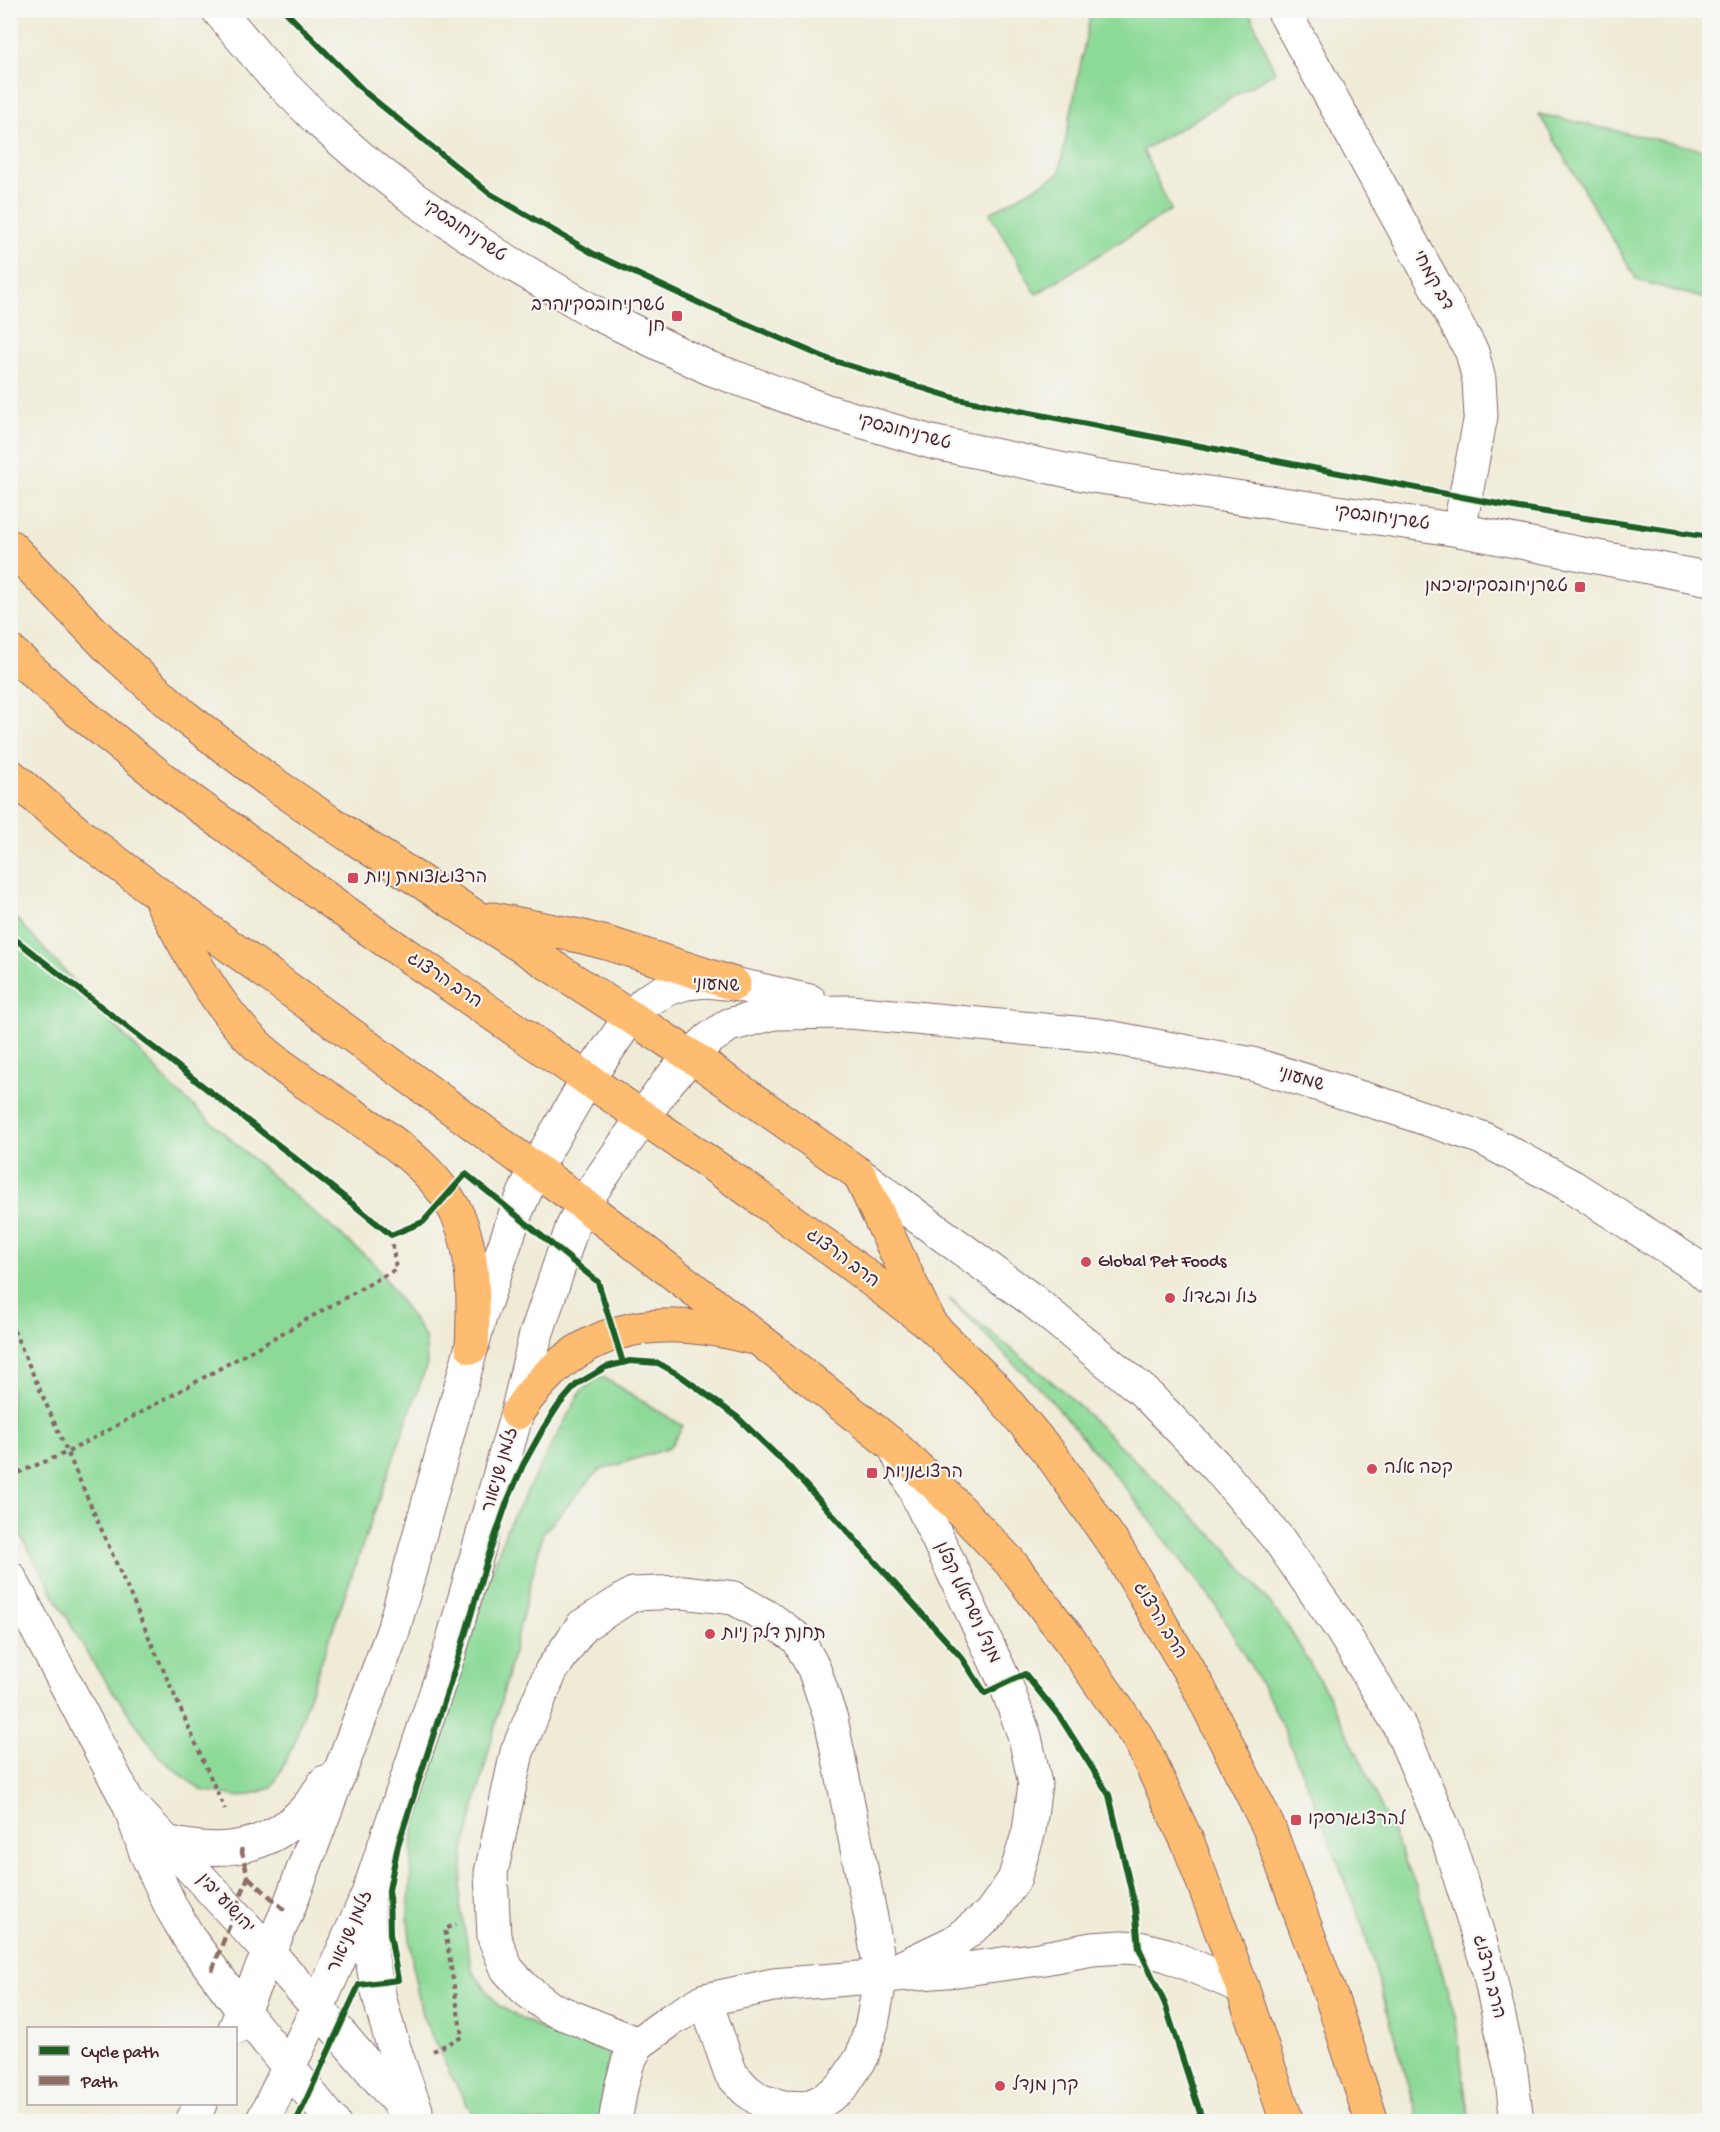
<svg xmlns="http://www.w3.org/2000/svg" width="1720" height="2132" viewBox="0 0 1720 2132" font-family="'Gochi Hand','Playpen Sans Hebrew',sans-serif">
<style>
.green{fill:#8dda98;stroke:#6c7c62;stroke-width:1.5}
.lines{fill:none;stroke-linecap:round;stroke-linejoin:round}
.minor-casing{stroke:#846667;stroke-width:35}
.major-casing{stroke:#846667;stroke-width:35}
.path{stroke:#846667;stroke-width:4;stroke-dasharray:4.5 4.5;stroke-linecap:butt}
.minor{stroke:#fff;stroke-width:33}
.major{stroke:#febc70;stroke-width:33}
.quiet{stroke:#8d6e63;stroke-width:4.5;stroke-dasharray:9 4.5;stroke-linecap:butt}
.cycleway-casing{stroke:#f6f6f2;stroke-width:10}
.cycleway{stroke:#1b5e20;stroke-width:6}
.poi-dot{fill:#d1495b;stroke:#f6f6f2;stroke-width:2}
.labels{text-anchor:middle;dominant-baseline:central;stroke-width:4.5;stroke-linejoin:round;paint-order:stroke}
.street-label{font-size:18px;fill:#4a1f2b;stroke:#f6f6f2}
.poi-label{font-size:18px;fill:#4a1f2b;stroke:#f6f6f2;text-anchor:start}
</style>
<rect width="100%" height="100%" fill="#f6f6f2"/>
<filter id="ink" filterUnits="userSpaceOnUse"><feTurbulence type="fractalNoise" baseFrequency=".0167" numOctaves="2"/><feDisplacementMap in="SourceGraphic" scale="12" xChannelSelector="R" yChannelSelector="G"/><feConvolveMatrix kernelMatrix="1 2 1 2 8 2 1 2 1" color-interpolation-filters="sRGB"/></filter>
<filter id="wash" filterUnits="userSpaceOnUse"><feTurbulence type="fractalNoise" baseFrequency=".008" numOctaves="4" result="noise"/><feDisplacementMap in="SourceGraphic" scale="24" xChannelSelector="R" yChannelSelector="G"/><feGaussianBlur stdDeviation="1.35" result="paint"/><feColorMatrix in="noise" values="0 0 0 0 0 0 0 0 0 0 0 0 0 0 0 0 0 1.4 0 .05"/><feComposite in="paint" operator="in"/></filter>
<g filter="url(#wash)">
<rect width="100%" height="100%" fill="#efebd6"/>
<g class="green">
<polygon points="1091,11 1249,11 1275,72 1143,150 1171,210 1036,294 990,213 1059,174"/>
<polygon points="1539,114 1709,151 1709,300 1637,280"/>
<polygon points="10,912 174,1089 298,1199 375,1264 425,1337 427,1364 304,1710 295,1742 272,1788 241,1797 201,1790 161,1759 92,1662 11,1518"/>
<polygon points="948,1298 1062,1390 1227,1549 1289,1628 1328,1695 1364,1767 1418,1891 1455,2016 1469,2121 1419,2121 1363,1927 1313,1798 1272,1703 1215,1604 1127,1490 1050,1399"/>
<polygon points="601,1376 683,1426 669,1448 598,1471 543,1533 464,1850 460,1904 472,1971 499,2006 541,2029 610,2053 601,2105 603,2121 477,2122 450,2074 422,2015 413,1969 408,1919 415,1804 506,1530 581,1391"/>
</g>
</g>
<g filter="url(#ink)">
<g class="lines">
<defs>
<g id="minor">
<polyline points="218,10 272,74 318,120 359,156 413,198 497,255 594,312 709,368 824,410 931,442 1093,476 1459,530 1710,579"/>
<polyline points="1283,10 1472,352 1479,380 1481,416 1459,530"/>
<polyline points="859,1174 1032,1300 1143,1391 1217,1467 1279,1540 1339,1626 1398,1723 1447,1836 1488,1967 1511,2072 1517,2122"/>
<polyline points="894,1446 1005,1682 1025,1737 1035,1784 1029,1831 1014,1880 990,1914 954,1942 902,1967"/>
<polyline points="10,1578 129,1804 146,1853 172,1909 191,1941 243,2011 333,2122"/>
<path d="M135,1809c97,101 191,204 279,313"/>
<path d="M166,1842c51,13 99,9 137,-30 9,-9 15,-20 22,-30"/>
<path d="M368,1902c-1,73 23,141 48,208"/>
<polyline points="235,2028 287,1912 393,1631 480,1317 515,1215 535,1169 587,1080 631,1016 648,1000 668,989 686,983 707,981 734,984 810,1001"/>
<polyline points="638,2044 550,2008 525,1989 507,1969 494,1937 491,1873 517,1752 551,1671 582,1626 633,1594 683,1592 734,1598 771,1619 798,1639 814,1669 831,1719 871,1918 881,1975 872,2024 862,2057 842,2087 824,2100 806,2108 783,2107 761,2101 746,2090 731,2074 705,2000"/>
<polyline points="191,2122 200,2104"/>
<polyline points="262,2122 318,2007 368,1894 449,1654 517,1413 535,1338 572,1228 583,1204 667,1083 691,1056 709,1039 729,1025 774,1013 850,1012 1097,1035 1252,1064 1394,1108 1482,1138 1573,1187 1699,1268 1710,1278"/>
<polyline points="615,2122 621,2088 628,2062 638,2044 671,2020 705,2000 773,1985 958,1970 1039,1959 1092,1949 1122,1947 1139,1948 1167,1955 1242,1987"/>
</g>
<g id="major">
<polyline points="10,546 111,650 184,716 268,780 349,835 691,1056 859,1174 929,1322"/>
<polyline points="10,651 67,702 178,791 373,932 743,1186 832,1250 932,1326 993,1386 1052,1456 1119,1552 1199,1688 1269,1828 1333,2002 1372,2122"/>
<polyline points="10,775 80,835 157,893 583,1204 760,1340 894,1446 940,1489 1010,1562 1069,1639 1140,1741 1189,1845 1242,1987 1287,2122"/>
<path d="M162,903c28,50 53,103 96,143 21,20 46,35 70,52 47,32 105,64 130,118 17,37 16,92 14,131"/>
<polyline points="493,919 579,936 610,944 734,984"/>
<path d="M517,1413c58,-88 136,-101 232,-76"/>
</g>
</defs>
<use href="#minor" class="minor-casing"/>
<use href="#major" class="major-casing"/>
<g class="path">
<polyline points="10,1322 225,1810"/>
<polyline points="10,1476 68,1452 187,1387 396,1269 391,1235"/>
<polyline points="433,2051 462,2037 445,1929 456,1924"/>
</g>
<use href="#minor" class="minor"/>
<use href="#major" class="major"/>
<g class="quiet">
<polyline points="248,1877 287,1912"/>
<polyline points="212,1971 248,1877 241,1848"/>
</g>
<defs>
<g id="cycleway">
<polyline points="284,10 366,93 489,193 594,254 710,308 828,359 958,399 1519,508 1710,537"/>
<path d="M10,935c127,101 256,198 381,300l32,-13 43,-48 132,108 25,81"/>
<polyline points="296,2122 359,1985 398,1980 390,1934 389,1890 398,1845 461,1649 487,1560 507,1502 523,1465 543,1429 558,1406 577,1384 606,1367 630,1361 658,1363 681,1376 737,1417 791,1469 962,1658 985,1693 1025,1674 1060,1717 1109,1795 1135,1907 1139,1948 1165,2004 1203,2122"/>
</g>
</defs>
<use href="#cycleway" class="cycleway-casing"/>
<use href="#cycleway" class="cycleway"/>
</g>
</g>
<g class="poi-dot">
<rect x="671" y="310" width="12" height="12" rx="3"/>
<rect x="1574" y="581" width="12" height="12" rx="3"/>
<rect x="347" y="872" width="12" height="12" rx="3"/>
<circle cx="1086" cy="1262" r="6"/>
<circle cx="1170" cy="1298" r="6"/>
<circle cx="1372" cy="1469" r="6"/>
<rect x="866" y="1467" width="12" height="12" rx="3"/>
<circle cx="710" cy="1634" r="6"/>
<rect x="1290" y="1814" width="12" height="12" rx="3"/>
<circle cx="1000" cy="2086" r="6"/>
</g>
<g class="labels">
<g class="street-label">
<text transform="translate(464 232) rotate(34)">טשרניחובסקי</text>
<text transform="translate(1432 281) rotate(61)">דב קמחי</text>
<text transform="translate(904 433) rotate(15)">טשרניחובסקי</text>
<text transform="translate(1382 519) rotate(8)">טשרניחובסקי</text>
<text transform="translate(444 981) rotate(34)">הרב הרצוג</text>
<text transform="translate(716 986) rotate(3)">שמעוני</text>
<text transform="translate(1301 1080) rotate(17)">שמעוני</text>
<text transform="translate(842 1259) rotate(37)">הרב הרצוג</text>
<text transform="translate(501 1470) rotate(-74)">זלמן שניאור</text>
<text transform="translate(967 1603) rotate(65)">מנדל (ישראל) קפלן</text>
<text transform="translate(1159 1621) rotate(59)">הרב הרצוג</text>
<text transform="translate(225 1904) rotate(47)">יהושוע יבין</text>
<text transform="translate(351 1932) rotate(-67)">זלמן שניאור</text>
<text transform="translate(1488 1977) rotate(76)">הרב הרצוג</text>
</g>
<g class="poi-label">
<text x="665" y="306" text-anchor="end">טשרניחובסקי/הרב<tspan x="665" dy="21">חן</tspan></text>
<text x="1568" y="587" text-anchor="end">טשרניחובסקי/פיכמן</text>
<text x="365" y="878">הרצוג/צומת ניות</text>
<text x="1098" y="1262">Global Pet Foods</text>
<text x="1182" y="1298">זול ובגדול</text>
<text x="1384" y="1469">קפה אלה</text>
<text x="884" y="1473">הרצוג/ניות</text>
<text x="722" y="1634">תחנת דלק ניות</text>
<text x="1308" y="1820">להרצוג/רסקו</text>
<text x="1012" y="2086">קרן מנדל</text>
</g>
</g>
<rect width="1720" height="2132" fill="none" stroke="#f6f6f2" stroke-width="36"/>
<rect x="27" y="2027" width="210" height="78" fill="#f6f6f2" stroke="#b1a0a2" stroke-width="1.5"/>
<rect x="39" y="2046" width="30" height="9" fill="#1b5e20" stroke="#b1a0a2" stroke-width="1.5"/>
<text x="81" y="2057" font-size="18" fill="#4a1f2b">Cycle path</text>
<rect x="39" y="2076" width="30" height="9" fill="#8d6e63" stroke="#b1a0a2" stroke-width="1.5"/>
<text x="81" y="2087" font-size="18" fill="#4a1f2b">Path</text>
</svg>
